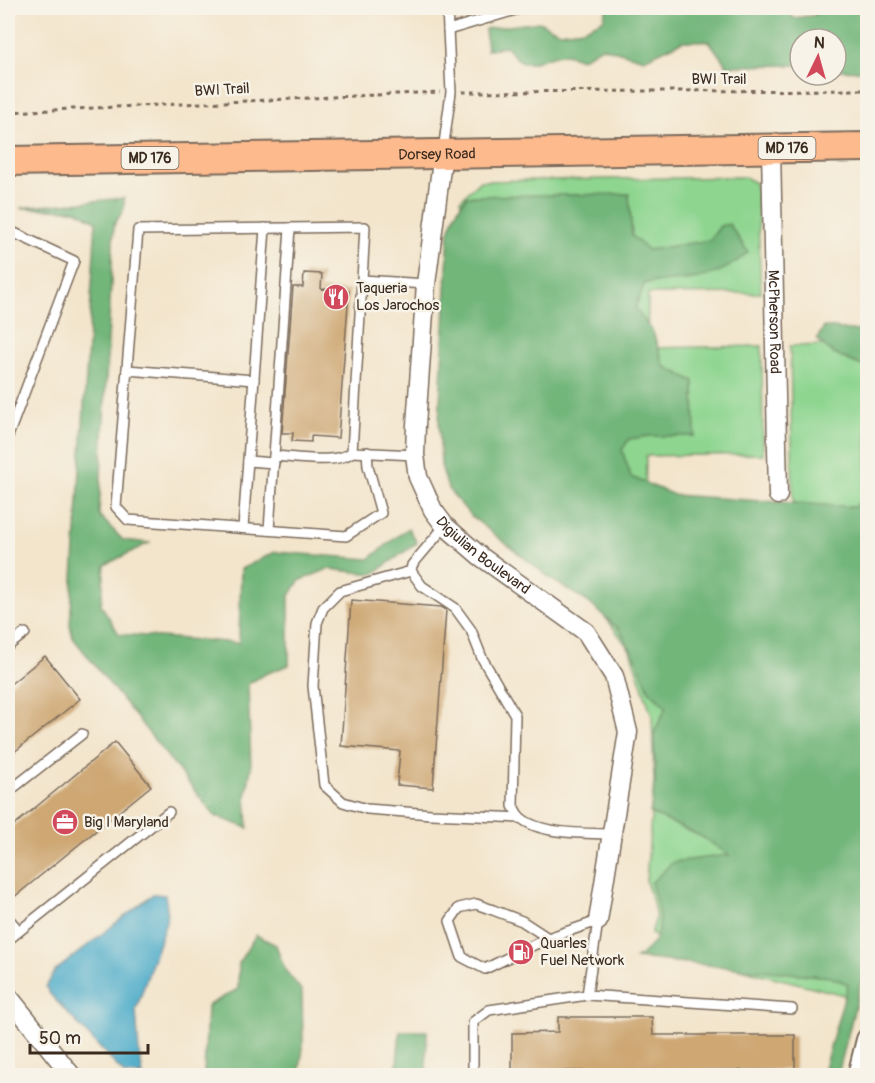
<svg xmlns="http://www.w3.org/2000/svg" width="875" height="1083" viewBox="0 0 875 1083" font-family="Pangolin,sans-serif">
<style>
.green{fill:#8ed590;stroke:#648057;stroke-width:1.5}
.forest{fill:#72b67a;stroke:#56704c;stroke-width:1.5}
.water{fill:#49aac9;stroke:#426a74;stroke-width:1.5}
.building{fill:#cea773}
.lines{fill:none;stroke-linecap:round;stroke-linejoin:round}
.service-casing{stroke:#7b6b5b;stroke-width:12}
.minor-casing{stroke:#7b6b5b;stroke-width:21}
.tertiary-casing{stroke:#7b6b5b;stroke-width:26}
.primary-casing{stroke:#7b6b5b;stroke-width:32}
.path{stroke:#7b6b5b;stroke-width:3;stroke-dasharray:4.5 4.5;stroke-linecap:butt}
.service{stroke:#fff;stroke-width:9}
.minor{stroke:#fff;stroke-width:18}
.tertiary{stroke:#fff;stroke-width:22}
.primary{stroke:#fcba8d;stroke-width:28}
.labels{text-anchor:middle;dominant-baseline:central;stroke-width:5;stroke-linejoin:round;paint-order:stroke}
.shield{fill:#f7f3e8;stroke:#73665b;stroke-width:1.5}
.shield-label{font-size:14px;font-weight:bold;fill:#3b2a1e}
.street-label{font-size:15px;fill:#3b2a1e;stroke:#f7f3e8}
.poi-label{font-size:15px;fill:#3b2a1e;stroke:#f7f3e8;text-anchor:start}
</style>
<rect width="100%" height="100%" fill="#f7f3e8"/>
<filter id="ink" filterUnits="userSpaceOnUse"><feTurbulence type="fractalNoise" baseFrequency=".0167" numOctaves="2"/><feDisplacementMap in="SourceGraphic" scale="12" xChannelSelector="R" yChannelSelector="G"/><feConvolveMatrix kernelMatrix="1 2 1 2 8 2 1 2 1" color-interpolation-filters="sRGB"/></filter>
<filter id="wash" filterUnits="userSpaceOnUse"><feTurbulence type="fractalNoise" baseFrequency=".008" numOctaves="4" result="noise"/><feDisplacementMap in="SourceGraphic" scale="24" xChannelSelector="R" yChannelSelector="G"/><feGaussianBlur stdDeviation="1.35" result="paint"/><feColorMatrix in="noise" values="0 0 0 0 0 0 0 0 0 0 0 0 0 0 0 0 0 1.4 0 .05"/><feComposite in="paint" operator="in"/></filter>
<g filter="url(#wash)">
<rect width="100%" height="100%" fill="#f3e5cc"/>
<polygon class="green" points="745,177 755,183 757,192 761,293 648,294 647,348 762,346 763,454 646,456 645,510 793,508 790,346 867,344 868,934 852,997 717,963 651,933 656,918 653,902 646,882 654,780 652,716 630,650 600,610 445,437 461,199 480,181"/>
<g class="forest">
<path d="M607,8h179l7,10 23,-3 -4,-7h55v63l-31,-1v-31h-36v26l-73,1 -18,-25h-26l-39,18 -42,-12 -21,12c-5,-2 -12,-5 -18,-5 -29,2 -34,24 -57,-8l-19,4 -2,-21 54,-7 21,10 23,-3 20,-9z"/>
<path d="M629,194l3,42 16,14 62,-10 10,-14 9,-2 19,28c-33,31 -61,27 -103,31l-10,25 18,24 11,34 30,15 1,55h-46l-20,3 -7,11 9,27 43,18 180,12 13,-10 1,457 -30,121h-16l26,-91 -18,-7 -194,-19c32,-20 25,-43 15,-75l22,-21 56,-7 -27,-18 -52,-24 5,-30 -1,-50 12,-26 -17,-17 -12,-30 -18,-31 -31,-27 -37,-23 -80,-63 -23,-27 -7,-24 -2,-43 10,-191 8,-21 10,-14z"/>
<polygon points="124,198 124,209 114,225 99,515 123,540 149,543 105,565 101,605 119,634 239,643 241,569 275,552 369,559 408,528 417,543 373,574 328,569 299,581 289,597 289,665 265,674 248,684 251,768 246,796 248,828 215,816 73,638 70,625 96,221 76,210 20,208"/>
<polygon points="824,327 867,332 867,368 834,354 817,339"/>
<polygon points="256,935 276,945 285,970 302,991 303,1048 299,1075 204,1075 207,1006 238,989 239,962"/>
<polygon points="400,1031 427,1031 426,1075 396,1075"/>
</g>
<polygon class="water" points="153,894 165,895 167,908 166,922 136,1010 139,1053 143,1075 125,1075 50,994 46,987 55,971"/>
<g id="blocks">
<g class="building">
<polygon points="304,273 322,274 321,289 349,291 338,438 311,436 311,442 292,441 293,433 282,433 293,287 303,287"/>
<polygon points="351,600 441,607 446,610 433,788 397,785 400,751 341,746"/>
<polygon points="45,656 80,699 8,757 8,686"/>
<polygon points="115,742 151,786 8,902 8,830"/>
<polygon points="558,1017 652,1017 653,1035 795,1035 795,1070 564,1071 564,1076 512,1076 512,1033 558,1032"/>
</g>
</g>
</g>
<g filter="url(#ink)">
<use href="#blocks" fill-opacity="0" stroke="#7b6b5b" stroke-width="1.5"/>
<g class="lines">
<defs>
<g id="service">
<polyline points="448,30 522,8"/>
<polyline points="443,151 451,92 447,8"/>
<polyline points="8,230 74,261 8,436"/>
<polyline points="362,280 365,227 138,230 116,507 128,520 346,536 381,513 368,466 367,452"/>
<polyline points="127,370 254,380"/>
<polyline points="415,455 352,452 362,280 426,284"/>
<polyline points="274,456 290,228"/>
<polyline points="248,461 274,463"/>
<path d="M445,526l-33,39 -1,6 11,15 33,22 16,22 11,28 33,57 -2,91c2,4 5,10 8,12 20,17 66,15 91,16"/>
<polyline points="243,528 265,228"/>
<path d="M269,530l5,-74c20,1 63,9 78,-4"/>
<polyline points="411,571 340,591 323,608 317,623 313,686 324,785 343,802 367,809 431,814 520,818"/>
<polyline points="8,646 25,633"/>
<polyline points="8,792 82,734"/>
<polyline points="8,918 19,931"/>
<polyline points="548,938 485,969 462,957 450,921 459,908 476,904 493,910 522,921 548,938 598,921 587,995 792,1009"/>
<polyline points="8,940 169,812"/>
<polyline points="473,1076 473,1022 489,1010 587,995"/>
</g>
<g id="minor">
<path id="s1" d="M771,148l7,347"/>
<path id="s2" d="M443,153l-17,131 -10,141 -1,30 3,22 15,33 12,16 35,30 106,76 28,44 14,56 -30,189"/>
<polyline points="8,996 72,1076"/>
</g>
<polyline id="tertiary" points="859,1076 868,1040"/>
<g id="primary">
<path id="s3" d="M8,161l860,-14"/>
</g>
</defs>
<use href="#service" class="service-casing"/>
<use href="#minor" class="minor-casing"/>
<use href="#tertiary" class="tertiary-casing"/>
<use href="#primary" class="primary-casing"/>
<g class="path">
<polyline points="462,92 868,90"/>
<polyline points="8,112 440,92"/>
</g>
<use href="#service" class="service"/>
<use href="#minor" class="minor"/>
<use href="#tertiary" class="tertiary"/>
<use href="#primary" class="primary"/>
</g>
</g>
<defs>
<symbol id="restaurant-disc" viewBox="-11 -11 22 22"><circle r="9.5" fill="#d1495b" stroke="#f7f3e8"/><path d="M-5-6h1v4h1v-4h1v4h1v-4h1v5L-1.5 .5V6h-2V.5L-5-1ZM5-6V6H3V1.5H1.5Q1.5-4 5-6Z" fill="#fff"/></symbol>
<symbol id="office-disc" viewBox="-11 -11 22 22"><circle r="9.5" fill="#d1495b" stroke="#f7f3e8"/><path d="M-6-3h4V-5.5h4V-3h4V5H-6ZM-1-4.5V-3h2v-1.5ZM-6 0V1H6V0Z" fill="#fff"/></symbol>
<symbol id="fuel-disc" viewBox="-11 -11 22 22"><circle r="9.5" fill="#d1495b" stroke="#f7f3e8"/><path d="M-5.5-6h7V0h2V4h1.3V-2.5L3-4.5l.8-.8L6-3V5H2.5V1h-1V6h-7ZM-4.2-4.7v3.2H.2V-4.7Z" fill="#fff"/></symbol>
</defs>
<g fill-rule="evenodd">
<use href="#restaurant-disc" x="321" y="282" width="30" height="30"/>
<use href="#office-disc" x="50" y="807" width="30" height="30"/>
<use href="#fuel-disc" x="506" y="937" width="30" height="30"/>
</g>
<g class="labels">
<g class="shield">
<rect x="758.5" y="137" width="57" height="22" rx="4.5"/>
<rect x="121.5" y="147" width="57" height="22" rx="4.5"/>
</g>
<g class="shield-label">
<text x="787" y="148">MD 176</text>
<text x="150" y="158">MD 176</text>
</g>
<g class="street-label">
<text x="719" y="79">BWI Trail</text>
<text transform="translate(222 90) rotate(-3)">BWI Trail</text>
<text stroke="none"><textPath href="#s3" startOffset="429">Dorsey Road</textPath></text>
<text stroke="none"><textPath href="#s1" startOffset="174">McPherson Road</textPath></text>
<text stroke="none"><textPath href="#s2" startOffset="430">Digiulian Boulevard</textPath></text>
</g>
<g class="poi-label">
<text x="356" y="288">Taqueria<tspan x="356" dy="17">Los Jarochos</tspan></text>
<text x="84" y="822">Big I Maryland</text>
<text x="540" y="943">Quarles<tspan x="540" dy="17">Fuel Network</tspan></text>
</g>
</g>
<rect width="875" height="1083" fill="none" stroke="#f7f3e8" stroke-width="30"/>
<g transform="translate(818 57) rotate(5)"><circle r="28" fill="#f7f3e8" stroke="#aca397" stroke-width="1.5"/>
<path d="M0-4.5L10 22L0 15L-10 22Z" fill="#d1495b"/>
<text y="-9" font-size="16" font-weight="bold" text-anchor="middle" fill="#3b2a1e">N</text>
</g>
<path d="M30 1044v9h118v-9" fill="none" stroke="#3b2a1e" stroke-width="3"/>
<text x="39" y="1044" font-size="18" fill="#3b2a1e" stroke="#f7f3e8" stroke-width="4.5" paint-order="stroke">50 m</text>
</svg>
